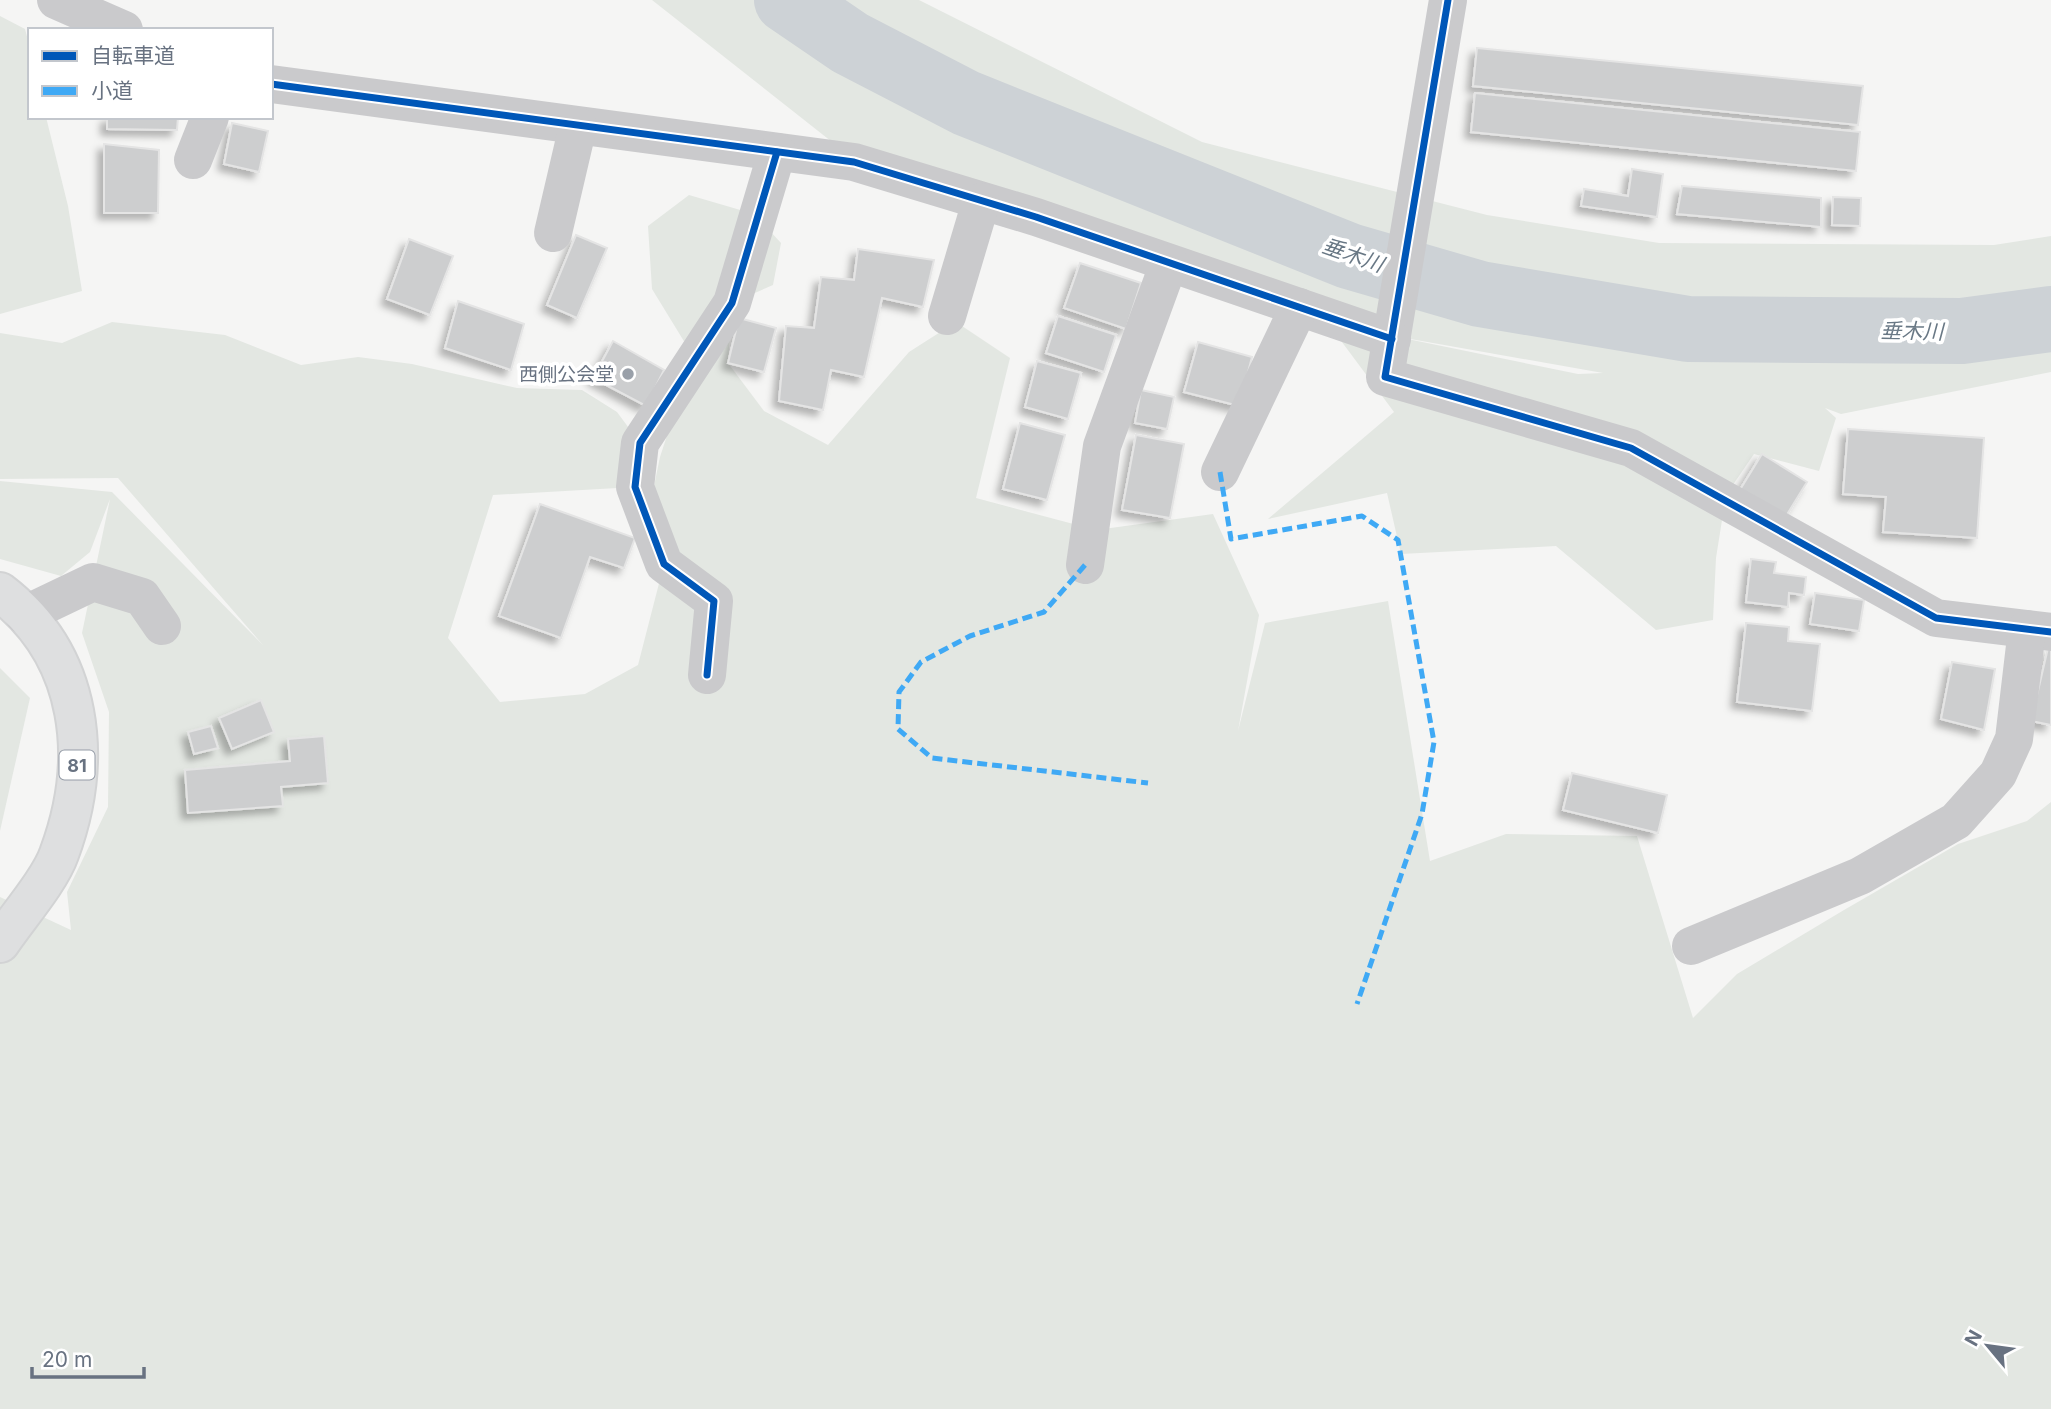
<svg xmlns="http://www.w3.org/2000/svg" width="2051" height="1409" viewBox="0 0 2051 1409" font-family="Inter,'Noto Sans JP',sans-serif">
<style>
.green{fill:#e3e7e2;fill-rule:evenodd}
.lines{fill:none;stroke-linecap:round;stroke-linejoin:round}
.river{stroke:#cdd2d6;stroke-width:66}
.building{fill:#cdcecf;stroke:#e4e4e4;stroke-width:2;filter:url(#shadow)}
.primary-casing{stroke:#d2d3d4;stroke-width:42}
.street{stroke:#cacacc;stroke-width:38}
.primary{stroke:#dedfe0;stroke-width:38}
.quiet{stroke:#3fa9f5;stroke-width:5;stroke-dasharray:10 5;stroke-linecap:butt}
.cycleway-casing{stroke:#fff;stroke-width:11}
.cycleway{stroke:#0057b8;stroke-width:7}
.poi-dot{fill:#99a0a9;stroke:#fff;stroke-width:2.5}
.labels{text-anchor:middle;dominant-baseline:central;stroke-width:7;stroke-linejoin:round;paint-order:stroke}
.shield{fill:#fff;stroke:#959ca7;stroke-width:2}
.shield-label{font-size:18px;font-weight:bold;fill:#687281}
.poi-label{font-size:19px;fill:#687281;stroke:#fff;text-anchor:end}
.water-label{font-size:21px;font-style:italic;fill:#697885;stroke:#fff}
</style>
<defs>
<filter id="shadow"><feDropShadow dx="-6" dy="6" stdDeviation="3.5" flood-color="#0004"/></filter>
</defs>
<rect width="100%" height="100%" fill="#f5f5f4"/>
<g class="green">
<path d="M652,0h267l283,142 285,73 172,28 335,2 57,-9v136l-210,42 -16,-6 11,10 -17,53 -65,-17 -28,41 -10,63 -3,62 -57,10 -100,-84 -155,8 -14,-61 -119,26 126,-107 -67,-90 -467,-158zM1388,335l215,38 -25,1z"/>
<polygon points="0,16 25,29 30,48 30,117 46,117 68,206 82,291 0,314"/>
<polygon points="689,195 754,214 781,243 773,285 732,303 728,363 764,411 828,445 909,352 956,322 1010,358 976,498 1096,530 1213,514 1259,615 1238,731 1265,623 1388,601 1430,861 1506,834 1637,836 1693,1018 1737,974 1844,910 1958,844 2027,821 2051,802 2051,1409 0,1409 0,897 71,930 67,892 108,807 109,712 82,633 110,499 90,552 61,576 0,559 0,481 112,492 263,645 118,478 0,479 0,333 62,343 112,322 225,335 301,365 358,357 412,364 517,388 582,390 617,412 640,443 635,487 493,495 448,638 500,702 585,694 638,665 664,564 649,510 660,457 693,356 652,289 648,226"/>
<polygon points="0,668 30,698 0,831"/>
</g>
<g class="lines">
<polyline class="river" points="787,0 850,43 966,103 1349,256 1480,294 1688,329 1962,331 2051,319"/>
</g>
<g class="building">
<polygon points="1477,48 1863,86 1858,125 1473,86"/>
<polygon points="1475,93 1860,132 1856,171 1471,132"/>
<polygon points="107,117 178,117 177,130 107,129"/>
<polygon points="232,123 268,131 259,172 224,164"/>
<polygon points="104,144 159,150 158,213 104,213"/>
<polygon points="1632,169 1663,174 1657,217 1581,206 1584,189 1628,196"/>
<polygon points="1682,186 1821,198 1821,227 1677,214"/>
<polygon points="1833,197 1861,198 1860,226 1832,225"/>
<polygon points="576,235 607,248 577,318 547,305"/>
<polygon points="409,239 453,256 430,315 387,299"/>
<polygon points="858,249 934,260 923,307 882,298 864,377 831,370 823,410 779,401 786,326 814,328 821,277 854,280"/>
<polygon points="1080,263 1141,283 1126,329 1064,308"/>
<polygon points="458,301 524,324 511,370 445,348"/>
<polygon points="1058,316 1116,335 1104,372 1046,353"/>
<polygon points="739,318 776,328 764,372 728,363"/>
<polygon points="613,341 664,370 646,406 593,378"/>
<polygon points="1198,342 1252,357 1239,406 1184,392"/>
<polygon points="1037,361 1081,373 1068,419 1025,407"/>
<polygon points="1141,390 1174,397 1167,429 1135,423"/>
<polygon points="1020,423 1065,435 1047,500 1003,489"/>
<polygon points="1848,429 1984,438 1977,538 1883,532 1886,497 1843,494"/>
<polygon points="1136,435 1184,444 1170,518 1122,510"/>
<polygon points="1762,454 1807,482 1783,521 1738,493"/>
<polygon points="540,504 635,538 624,568 590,557 561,638 499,616"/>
<polygon points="1751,559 1776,562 1774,573 1806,577 1804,595 1789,593 1788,607 1746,602"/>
<polygon points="1815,593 1864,600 1859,631 1810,624"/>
<polygon points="1746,623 1789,627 1788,641 1820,644 1812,711 1737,702"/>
<polygon points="2048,648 2051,648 2051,725 2031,721"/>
<polygon points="1952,662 1995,669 1984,730 1941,719"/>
<polygon points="261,700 274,732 232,749 219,718"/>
<polygon points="211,726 218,748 194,754 188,732"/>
<polygon points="324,736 328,783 281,787 283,806 188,813 185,770 290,761 288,739"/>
<polygon points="1572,773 1667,795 1658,833 1563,810"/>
</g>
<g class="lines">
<defs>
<path id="primary" d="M0,592c84,64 94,168 59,262 -9,26 -43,65 -59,89"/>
</defs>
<use href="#primary" class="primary-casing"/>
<g class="street">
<polyline points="56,0 124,30"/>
<polyline points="1448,0 1385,377 1631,448 1936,618 2051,632"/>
<polyline points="271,84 854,162 1036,217 1392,339"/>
<polyline points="193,160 210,117"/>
<polyline points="553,233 578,126"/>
<polyline points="947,316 981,202"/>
<polyline points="1220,472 1299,307"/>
<polyline points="1085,565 1102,446 1169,263"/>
<polyline points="24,615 93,582 142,597 162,626"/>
<polyline points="707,675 714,601 664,564 635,487 640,443 732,303 777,152"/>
<polyline points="1691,946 1860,876 1956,821 1998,774 2014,739 2027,629"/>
</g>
<use href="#primary" class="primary"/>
<g class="quiet">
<polyline points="1220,472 1231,539 1362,516 1398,540 1434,742 1422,814 1357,1004"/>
<polyline points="1085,565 1044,612 970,636 921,662 899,692 898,729 932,758 1148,783"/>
</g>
<defs>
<g id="cycleway">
<polyline points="1448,0 1385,377 1631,448 1936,618 2051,632"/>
<polyline points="271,84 854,162 1036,217 1392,339"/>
<polyline points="707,675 714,601 664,564 635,487 640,443 732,303 777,152"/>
</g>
</defs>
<use href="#cycleway" class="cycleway-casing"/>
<use href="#cycleway" class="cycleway"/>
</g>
<circle class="poi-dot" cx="628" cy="374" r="7"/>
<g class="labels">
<rect class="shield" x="59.5" y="750.5" width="35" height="29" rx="5"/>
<g class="shield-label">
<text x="77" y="765">81</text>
</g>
<g class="poi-label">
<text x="614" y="374">西側公会堂</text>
</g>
<g class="water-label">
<text transform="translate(1353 255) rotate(19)">垂木川</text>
<text transform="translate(1912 331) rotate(1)">垂木川</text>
</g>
</g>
<rect x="28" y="28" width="245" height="91" fill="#ffffff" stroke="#c3c7cd" stroke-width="2"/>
<rect x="42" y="51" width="35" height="10" fill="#0057b8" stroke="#c3c7cd" stroke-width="2"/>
<text x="91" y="63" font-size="21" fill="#687281">自転車道</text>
<rect x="42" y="86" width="35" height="10" fill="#3fa9f5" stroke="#c3c7cd" stroke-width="2"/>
<text x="91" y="98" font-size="21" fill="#687281">小道</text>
<g transform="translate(1988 1346) rotate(299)" stroke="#ffffff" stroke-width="5" paint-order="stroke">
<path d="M0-5L12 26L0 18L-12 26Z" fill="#687281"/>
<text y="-10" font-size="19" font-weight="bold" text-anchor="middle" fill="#687281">N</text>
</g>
<path d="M32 1367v10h112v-10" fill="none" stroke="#687281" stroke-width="3.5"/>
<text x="42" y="1367" font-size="21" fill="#687281" stroke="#ffffff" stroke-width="5" paint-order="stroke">20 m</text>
</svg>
